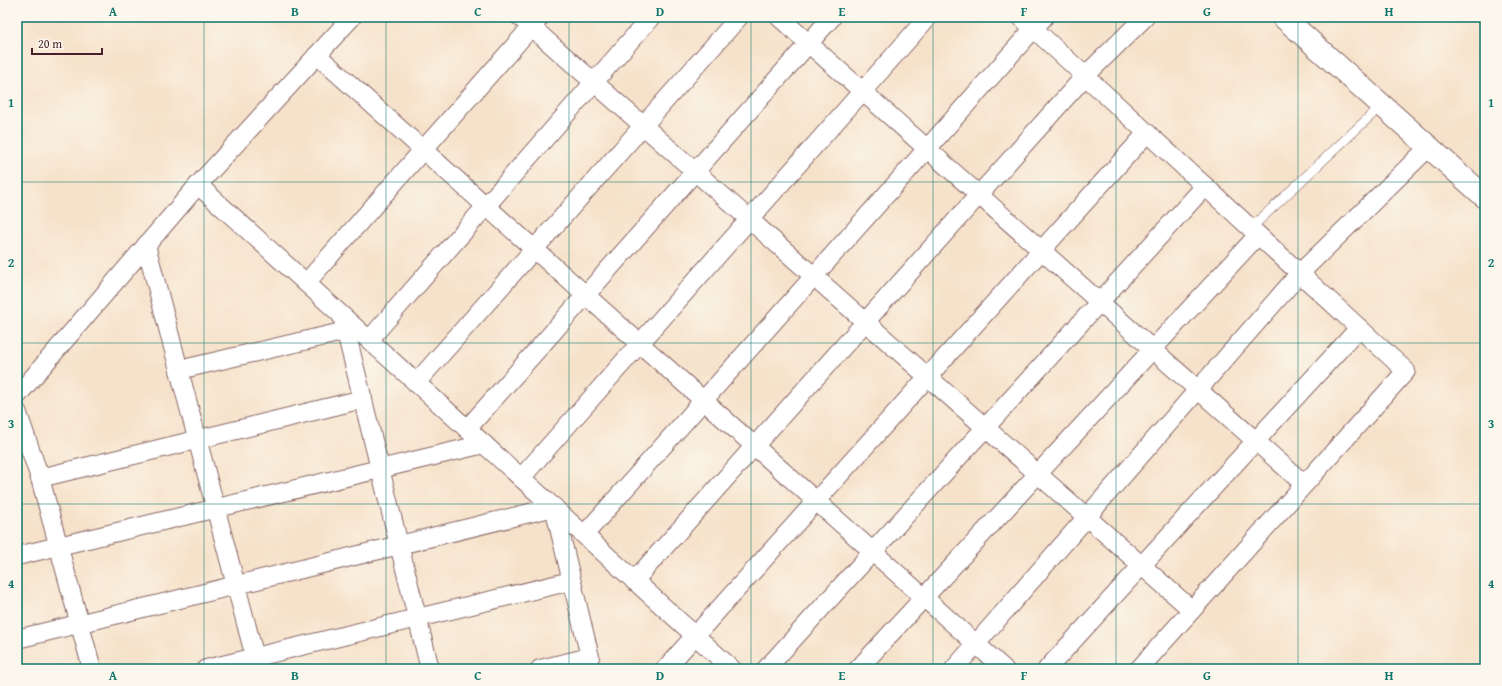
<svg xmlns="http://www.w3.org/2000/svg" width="1502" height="686" viewBox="0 0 1502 686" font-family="'Gentium Book Plus',serif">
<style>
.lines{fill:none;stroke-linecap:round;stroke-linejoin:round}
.service-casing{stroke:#866363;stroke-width:10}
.minor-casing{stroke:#866363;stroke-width:20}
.tertiary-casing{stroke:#866363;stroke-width:24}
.service{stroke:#fff;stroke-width:9}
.minor{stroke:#fff;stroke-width:18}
.tertiary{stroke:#fff;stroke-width:22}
.grid{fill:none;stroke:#0f766e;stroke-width:1;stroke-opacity:0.55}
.neatline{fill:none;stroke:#0f766e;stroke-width:1.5}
.grid-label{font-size:13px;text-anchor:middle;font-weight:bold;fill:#0f766e}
</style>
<rect width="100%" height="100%" fill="#fbf7ec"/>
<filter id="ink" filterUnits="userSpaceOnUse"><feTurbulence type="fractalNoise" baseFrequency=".025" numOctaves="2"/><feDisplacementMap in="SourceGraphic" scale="8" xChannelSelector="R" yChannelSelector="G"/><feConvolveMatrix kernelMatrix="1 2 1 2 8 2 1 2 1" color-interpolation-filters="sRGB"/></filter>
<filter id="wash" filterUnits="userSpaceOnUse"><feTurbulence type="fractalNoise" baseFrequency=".012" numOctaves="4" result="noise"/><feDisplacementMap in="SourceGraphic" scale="16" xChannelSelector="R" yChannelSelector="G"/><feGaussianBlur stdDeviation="0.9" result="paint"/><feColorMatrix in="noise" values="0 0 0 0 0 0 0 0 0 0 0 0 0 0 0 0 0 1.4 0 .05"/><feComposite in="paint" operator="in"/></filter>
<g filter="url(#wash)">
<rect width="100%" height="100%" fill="#f6e2ca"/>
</g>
<g filter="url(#ink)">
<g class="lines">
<defs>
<polyline id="service" points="1251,228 1382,105"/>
<g id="minor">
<polyline points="520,17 1192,610"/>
<polyline points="779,17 1304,484"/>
<polyline points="1021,17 1406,371 1139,669"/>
<polyline points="317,55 1004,669"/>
<polyline points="198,185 732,669"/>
<polyline points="146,245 258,669"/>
<polyline points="306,283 540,17"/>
<polyline points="342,316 430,669"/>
<polyline points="369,340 651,17"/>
<polyline points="179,370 346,331"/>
<polyline points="416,383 739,17"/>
<polyline points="17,396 198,185 352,17"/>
<polyline points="17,411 40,478 92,669"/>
<polyline points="467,429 832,17"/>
<polyline points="40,478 363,399"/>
<polyline points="521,478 928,17"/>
<polyline points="584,535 1044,17"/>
<polyline points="17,556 484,444"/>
<polyline points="634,581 1085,76 1145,17"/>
<polyline points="17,639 554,507 590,657 540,669"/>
<polyline points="206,669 571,581"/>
<polyline points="665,669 1147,133"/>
<polyline points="766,669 1205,186"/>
<polyline points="858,669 1258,235"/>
<polyline points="954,669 1300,273 1429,147"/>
<polyline points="1047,669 1359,328"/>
</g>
<polyline id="tertiary" points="1283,17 1485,197"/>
</defs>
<use href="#service" class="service-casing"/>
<use href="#minor" class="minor-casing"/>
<use href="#tertiary" class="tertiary-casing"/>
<use href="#service" class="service"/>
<use href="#minor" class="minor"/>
<use href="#tertiary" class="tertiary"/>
</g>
</g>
<path class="grid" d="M204,17v652M386,17v652M569,17v652M751,17v652M933,17v652M1116,17v652M1298,17v652M17,182h1468M17,343h1468M17,504h1468"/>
<rect width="1502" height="686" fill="none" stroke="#fbf7ec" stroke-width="44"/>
<path d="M32 48v6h70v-6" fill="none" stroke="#4a1f2b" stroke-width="2"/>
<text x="38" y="48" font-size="12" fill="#4a1f2b" stroke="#fbf7ec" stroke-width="3" paint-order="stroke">20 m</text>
<rect x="22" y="22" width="1458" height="642" class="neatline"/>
<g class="grid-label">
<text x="113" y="16">A</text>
<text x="295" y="16">B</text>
<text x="478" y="16">C</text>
<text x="660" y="16">D</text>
<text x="842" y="16">E</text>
<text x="1024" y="16">F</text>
<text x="1207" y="16">G</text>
<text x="1389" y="16">H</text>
<text x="11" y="107">1</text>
<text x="1491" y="107">1</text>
<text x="11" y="267">2</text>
<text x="1491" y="267">2</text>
<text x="11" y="428">3</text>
<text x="1491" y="428">3</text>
<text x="11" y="588">4</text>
<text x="1491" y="588">4</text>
<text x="113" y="680">A</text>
<text x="295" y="680">B</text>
<text x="478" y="680">C</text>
<text x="660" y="680">D</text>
<text x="842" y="680">E</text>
<text x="1024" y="680">F</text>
<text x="1207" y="680">G</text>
<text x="1389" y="680">H</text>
</g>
</svg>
